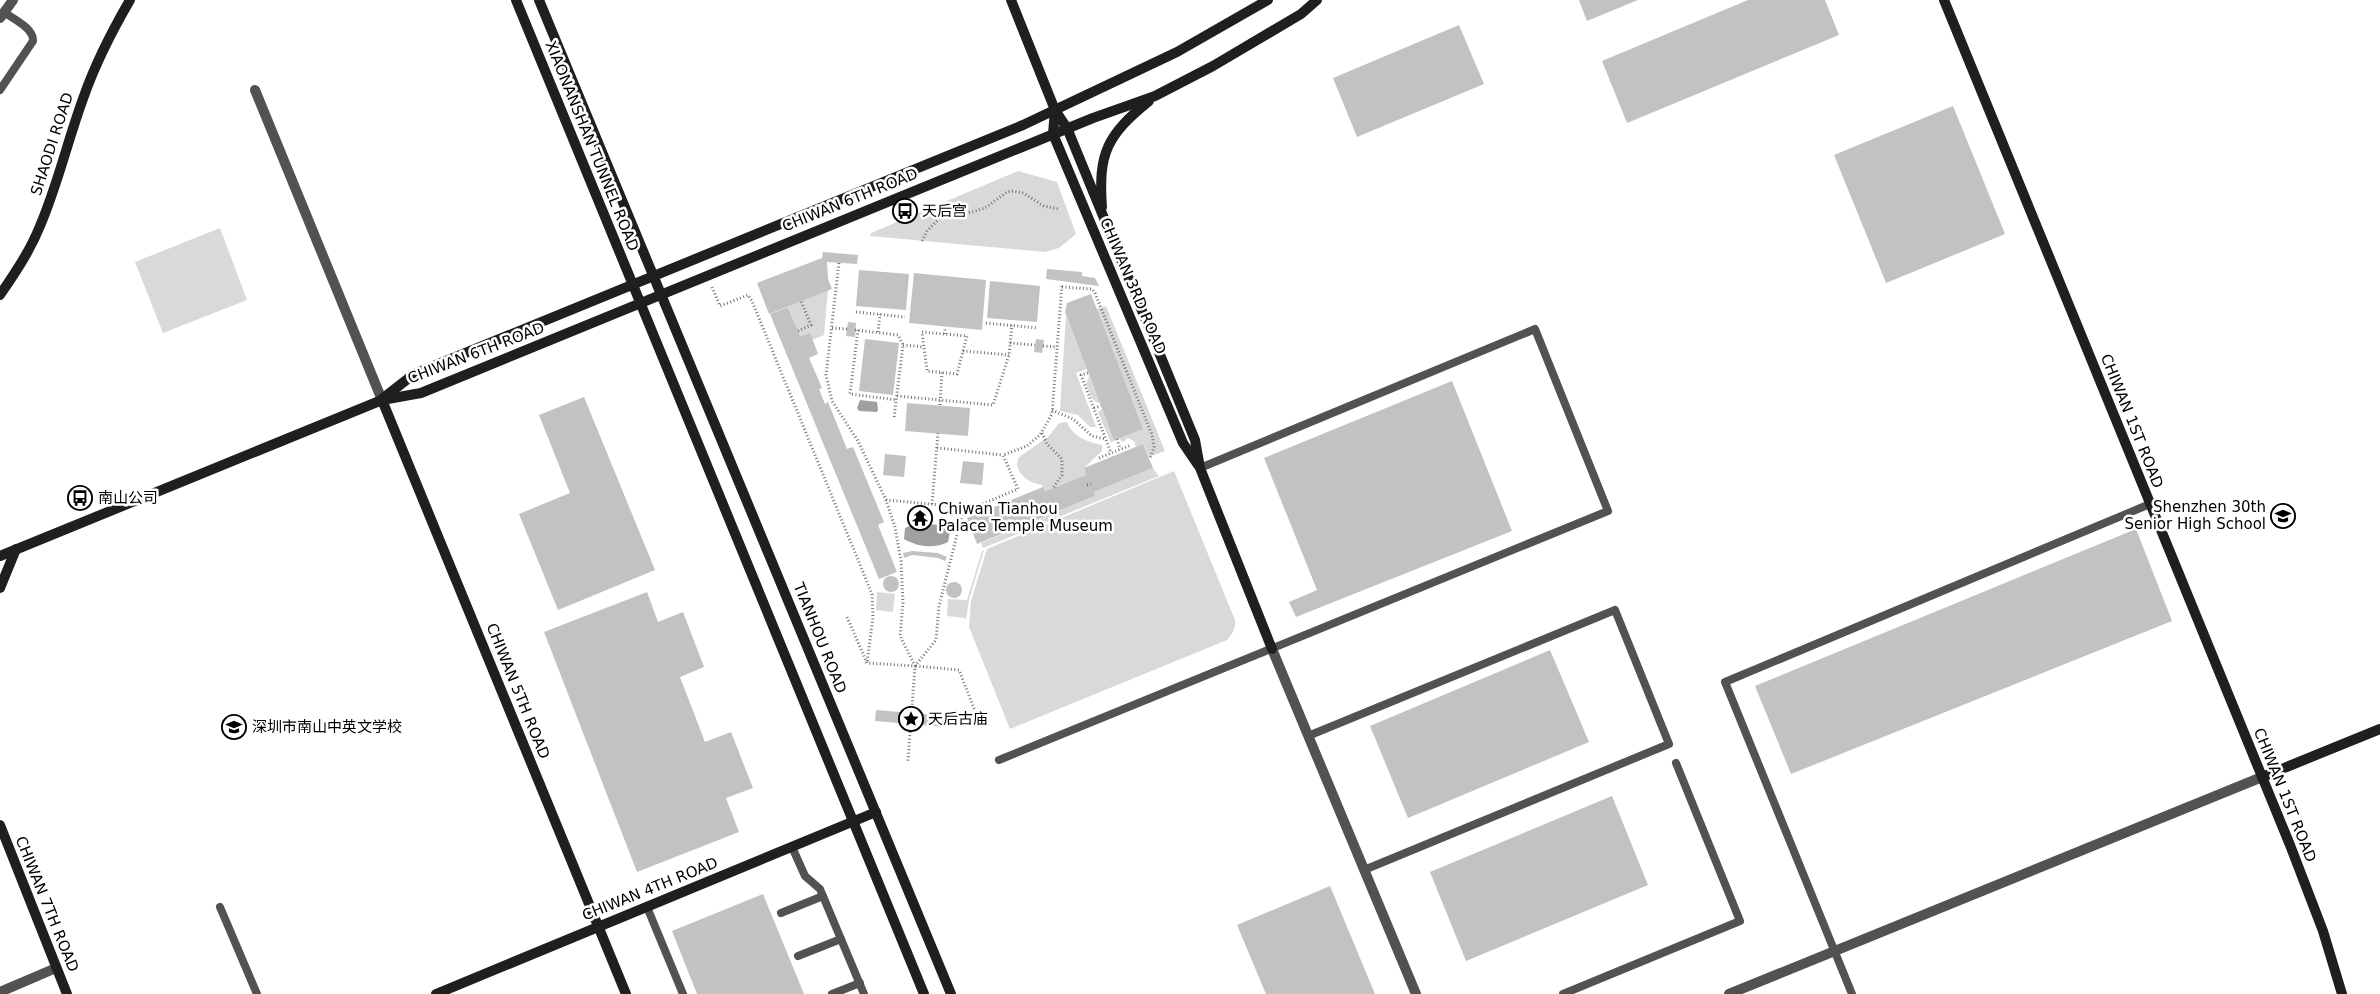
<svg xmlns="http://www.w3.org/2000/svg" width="2380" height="994" viewBox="0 0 2380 994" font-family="'DejaVu Sans','Noto Sans SC',sans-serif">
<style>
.green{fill:#d9d9d9}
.water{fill:#a0a0a0}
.building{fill:#c2c2c2}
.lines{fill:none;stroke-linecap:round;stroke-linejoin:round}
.path{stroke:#747474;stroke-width:3;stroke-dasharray:1 2.5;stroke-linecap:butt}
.lane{stroke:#525252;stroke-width:8}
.street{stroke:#525252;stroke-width:10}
.secondary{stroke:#1f1f1f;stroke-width:10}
.labels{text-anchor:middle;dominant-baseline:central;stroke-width:5;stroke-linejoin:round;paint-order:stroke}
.street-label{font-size:15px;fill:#000;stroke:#fff}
.poi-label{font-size:15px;fill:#000;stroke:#fff;text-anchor:start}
</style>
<rect width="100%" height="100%" fill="#fff"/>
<g class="green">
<polygon points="1018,171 1057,182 1076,234 1059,248 1045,252 870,236 871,233"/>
<polygon points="220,228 247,300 163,333 135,262"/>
<polygon points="828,290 824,335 812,340 809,333 800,336 788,306"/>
<polygon points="1106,306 1165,451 1149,457 1143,444 1136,447 1134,441 1128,438 1123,442 1118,438 1097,309"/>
<polygon points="1066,315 1087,369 1076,373 1096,427 1090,427 1078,415 1060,411"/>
<path d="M1089,376l11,27c-10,-1 -10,-13 -14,-19z"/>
<polygon points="1102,409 1115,440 1111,443 1098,412"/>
<path d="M1067,422c5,14 20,20 35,23v6l-18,17 2,7 -41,16 -3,-6c-12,-2 -22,-8 -25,-20l1,-7 31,-22 10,-13z"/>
<polygon points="1153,468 1159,476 983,548 981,543 1095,496 1094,492"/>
<path d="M1174,471l61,149c1,8 -2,13 -8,20l-217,89 -41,-102 2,-26 16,-52z"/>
<polygon points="984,550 969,600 966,620 965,618 947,616 948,599 967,600 982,551"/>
<polygon points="877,592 895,594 893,612 876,610"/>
</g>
<g class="water">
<polygon points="860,400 877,402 878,410 877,412 859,411 857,408"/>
<path d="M916,523l24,2 10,7 -2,10c-14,7 -30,5 -44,-3l1,-11z"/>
</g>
<g class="building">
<polygon points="1579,0 1638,0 1587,21"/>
<polygon points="1748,0 1825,0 1839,35 1627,123 1602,61"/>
<polygon points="1459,25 1484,84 1357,137 1333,78"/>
<polygon points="1953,106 2005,234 1886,283 1834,155"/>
<polygon points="823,252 858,255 857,264 827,262 828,279 832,289 769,314 757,283 822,258"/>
<polygon points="1047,269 1082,272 1082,276 1095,278 1099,286 1046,279"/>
<polygon points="859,270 909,274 906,310 856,306"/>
<polygon points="914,273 986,280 982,330 909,323"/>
<polygon points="990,281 1040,286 1037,322 987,318"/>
<polygon points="1091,294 1143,429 1114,440 1065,312 1067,303"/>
<polygon points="788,307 800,336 810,333 818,354 809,358 822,388 819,389 825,404 828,402 847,449 853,447 884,522 878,525 897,572 879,579 770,314"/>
<polygon points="848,322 856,323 855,337 846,336"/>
<polygon points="865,339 899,343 893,395 859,391"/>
<polygon points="1036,339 1044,340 1042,353 1034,352"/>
<polygon points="1452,381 1512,531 1296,617 1289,602 1317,590 1264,458"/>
<polygon points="584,397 655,570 558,610 519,514 570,493 539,415"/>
<polygon points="907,403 970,408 968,436 905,431"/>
<polygon points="1143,444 1153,468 1094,492 1095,496 977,544 967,518 1043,487 1045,491 1086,475 1084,468"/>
<polygon points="885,454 906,456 904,477 883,475"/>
<polygon points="963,461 984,463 982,485 960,483"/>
<polygon points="2136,529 2172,621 1791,774 1755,686"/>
<polygon points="912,551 938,553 947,557 945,561 938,558 912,555 904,558 903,553"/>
<circle cx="891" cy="584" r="8"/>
<circle cx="954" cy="590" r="8"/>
<polygon points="647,592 658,622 683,612 704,667 680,677 705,742 731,732 753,788 726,798 739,832 637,872 544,632"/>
<polygon points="1550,650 1589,742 1408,818 1370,726"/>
<polygon points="876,710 946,716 945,727 875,721"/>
<polygon points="1612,796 1648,885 1466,961 1430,872"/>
<polygon points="1330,886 1375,994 1266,994 1237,925"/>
<polygon points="763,894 804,994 697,994 672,931"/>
</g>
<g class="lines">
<g class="path">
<polyline points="922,241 927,231 942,216 972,212 985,208 1007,192 1013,191 1023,193 1044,206 1059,209"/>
<polyline points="839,263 826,375 832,401 858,441 886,500 895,527 901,561 903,603 900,636 915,666 908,761"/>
<polyline points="712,287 720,306 748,295 752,301 872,594 873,617 867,663"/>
<polyline points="1062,287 1092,289 1095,293 1152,435 1154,447 1150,459"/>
<polyline points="856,312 905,317"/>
<polyline points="986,323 1037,328"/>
<polyline points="832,328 847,329"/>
<polyline points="855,330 898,335 903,345 894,418"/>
<polyline points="858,330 850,394 897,400"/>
<polyline points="798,331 811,325 801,301"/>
<polyline points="878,332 880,314"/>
<polygon points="922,332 967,336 957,374 927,371"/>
<polyline points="945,334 945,327"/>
<polyline points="1010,343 1035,345"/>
<polyline points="903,345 924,347"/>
<polyline points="1043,346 1057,347"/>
<polyline points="963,351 1009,355"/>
<polyline points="1088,373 1081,375 1111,453"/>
<polyline points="897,396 993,405 1009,355 1012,325"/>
<polyline points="940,405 942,372"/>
<polyline points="1094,408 1101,406"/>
<polyline points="1052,410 1073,419 1092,436 1105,439"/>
<polyline points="1042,433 1047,444 1062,459 1062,475 1053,488"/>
<polyline points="1117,439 1120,449"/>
<polyline points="937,448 1003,455"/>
<polyline points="1099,458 1131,445"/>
<polyline points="1087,485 1091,484"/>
<polyline points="886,500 973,508 1018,489 1003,455 1027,446 1040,435 1052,414 1062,284"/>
<polyline points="932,504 938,433"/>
<polyline points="847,617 867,663 915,666 936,640 939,606 964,507"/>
<polyline points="916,666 959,670 981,726"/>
</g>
<g class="lane">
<path d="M0,90l33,-49c1,-13 -20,-22 -29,-29"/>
<polyline points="1308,736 1615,610 1669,744 1364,870"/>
<polyline points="999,760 1608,511 1535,329 1200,468"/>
<polyline points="792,847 805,876 820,889 864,994"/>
<polyline points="220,907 257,994"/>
<polyline points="647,907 683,994"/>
<polyline points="781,913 823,896"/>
<polyline points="798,956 841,939"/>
<polyline points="832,994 860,983"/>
<polyline points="1563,994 1740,921 1676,763"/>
<polyline points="1852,994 1725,682 2150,504"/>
</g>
<g class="street">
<polyline points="0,18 13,0"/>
<polyline points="255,90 382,400"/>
<polyline points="1272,649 1416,994"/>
<polyline points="0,992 56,968"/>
<polyline points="1729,994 2262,777"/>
</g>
<g class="secondary">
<polyline points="516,0 924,994"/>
<polyline points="539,0 951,994"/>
<polyline points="1011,0 1055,110 1067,128 1195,440 1200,468 1272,649"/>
<polyline points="1944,0 2290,845 2323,931 2342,994"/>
<polyline points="1055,110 1053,134 1183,443 1198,465"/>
<path d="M1102,207c-4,-54 5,-72 47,-106"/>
<path d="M0,295c15,-22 30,-44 40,-69 18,-42 28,-87 44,-130 12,-34 28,-65 46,-96"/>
<polyline points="382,399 414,374 1023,125 1177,52 1268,0"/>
<polyline points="382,400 626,994"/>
<polyline points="0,556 382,400 421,393 1093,118 1155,96 1213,66 1301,14 1317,0"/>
<polyline points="0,588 16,549"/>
<polyline points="2262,777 2380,729"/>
<polyline points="0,825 67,994"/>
<polyline points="436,994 876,812"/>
</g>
</g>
<defs>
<symbol id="bus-ring" viewBox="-11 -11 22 22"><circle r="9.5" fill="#fff" stroke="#000" stroke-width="1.5"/><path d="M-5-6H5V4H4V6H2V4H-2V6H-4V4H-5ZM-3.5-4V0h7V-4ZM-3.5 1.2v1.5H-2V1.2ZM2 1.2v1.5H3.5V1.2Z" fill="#000"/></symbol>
<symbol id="school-ring" viewBox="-11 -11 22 22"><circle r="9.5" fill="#fff" stroke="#000" stroke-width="1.5"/><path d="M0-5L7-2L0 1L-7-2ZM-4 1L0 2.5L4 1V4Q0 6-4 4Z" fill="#000"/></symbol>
<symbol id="temple-ring" viewBox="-11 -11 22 22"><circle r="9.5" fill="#fff" stroke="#000" stroke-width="1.5"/><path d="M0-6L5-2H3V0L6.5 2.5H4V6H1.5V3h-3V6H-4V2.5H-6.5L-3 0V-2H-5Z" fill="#000"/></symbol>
<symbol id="sight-ring" viewBox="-11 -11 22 22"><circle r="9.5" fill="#fff" stroke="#000" stroke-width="1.5"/><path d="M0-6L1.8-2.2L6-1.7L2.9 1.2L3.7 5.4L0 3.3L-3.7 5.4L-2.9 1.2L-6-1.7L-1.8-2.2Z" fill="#000"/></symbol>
</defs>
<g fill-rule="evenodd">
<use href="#bus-ring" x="891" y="197" width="28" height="28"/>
<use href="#bus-ring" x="66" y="484" width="28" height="28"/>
<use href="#school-ring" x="2269" y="502" width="28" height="28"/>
<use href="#temple-ring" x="906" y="504" width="28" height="28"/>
<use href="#sight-ring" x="897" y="705" width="28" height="28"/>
<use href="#school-ring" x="220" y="713" width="28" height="28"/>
</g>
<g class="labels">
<g class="street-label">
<text transform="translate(52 144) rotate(-72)">SHAODI ROAD</text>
<text transform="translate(592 146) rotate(68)">XIAONANSHAN TUNNEL ROAD</text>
<text transform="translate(850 200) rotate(-22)">CHIWAN 6TH ROAD</text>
<text transform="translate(1133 286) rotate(67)">CHIWAN 3RD ROAD</text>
<text transform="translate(476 353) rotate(-21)">CHIWAN 6TH ROAD</text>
<text transform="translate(2132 421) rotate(68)">CHIWAN 1ST ROAD</text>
<text transform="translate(820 638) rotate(68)">TIANHOU ROAD</text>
<text transform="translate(518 691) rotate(68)">CHIWAN 5TH ROAD</text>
<text transform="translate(2285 795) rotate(68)">CHIWAN 1ST ROAD</text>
<text transform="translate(650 889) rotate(-22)">CHIWAN 4TH ROAD</text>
<text transform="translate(47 904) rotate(68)">CHIWAN 7TH ROAD</text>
</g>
<g class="poi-label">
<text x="922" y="211">天后宫</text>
<text x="98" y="498">南山公司</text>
<text x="2266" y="507" text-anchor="end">Shenzhen 30th<tspan x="2266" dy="17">Senior High School</tspan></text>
<text x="938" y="509">Chiwan Tianhou<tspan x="938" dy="17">Palace Temple Museum</tspan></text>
<text x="928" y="719">天后古庙</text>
<text x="252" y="727">深圳市南山中英文学校</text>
</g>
</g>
</svg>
